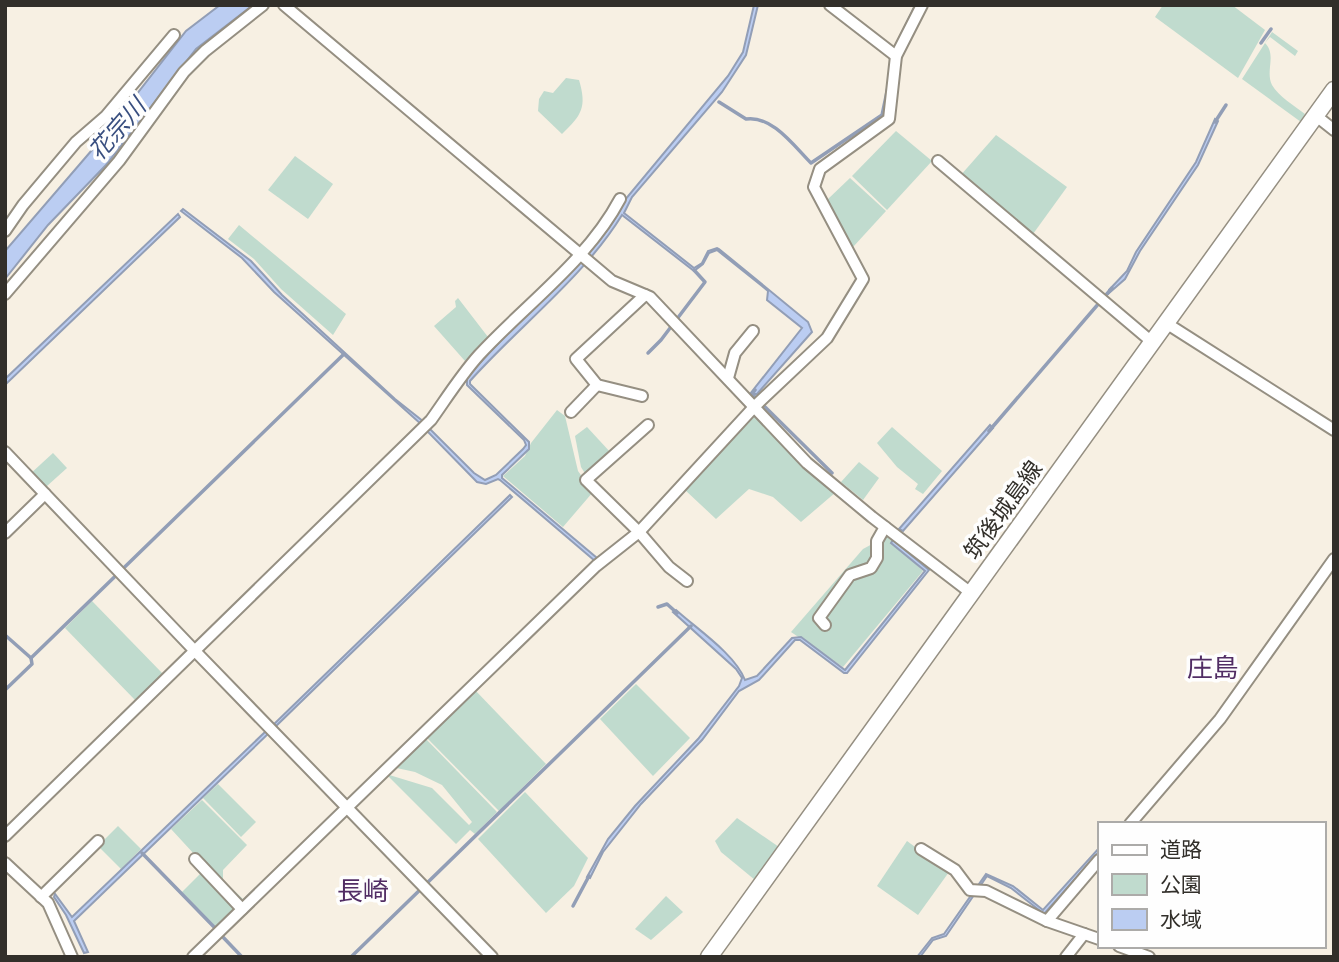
<svg xmlns="http://www.w3.org/2000/svg" width="1339" height="962" viewBox="0 0 1339 962" font-family="Inter,'Noto Sans JP',sans-serif">
<style>
.green{fill:#c0dbce}
.water{fill:#bbcdf2;stroke:#929eb6;stroke-width:2}
.lines{fill:none;stroke-linecap:round;stroke-linejoin:round}
.stream{stroke:#929eb6;stroke-width:3.5}
.minor-casing{stroke:#958f82;stroke-width:14}
.secondary-casing{stroke:#958f82;stroke-width:19}
.minor{stroke:#fff;stroke-width:10}
.secondary{stroke:#fff;stroke-width:16}
.labels{text-anchor:middle;dominant-baseline:central;stroke-width:7;stroke-linejoin:round;paint-order:stroke}
.street-label{font-size:23px;fill:#322f2a;stroke:#fefefe}
.water-label{font-size:24px;font-style:italic;fill:#384e7f;stroke:#fefefe}
.quarter-label{font-size:26px;fill:#512d64;stroke:#fefefe}
</style>
<rect width="100%" height="100%" fill="#f7f0e3"/>
<g class="green">
<polygon points="1163,5 1232,5 1265,30 1238,78 1155,17"/>
<path d="M1272,32l26,19 -3,5 -25,-19 -5,6c12,12 0,28 7,42 6,11 23,21 33,29l-4,8 -59,-43z"/>
<path d="M566,78l13,2c8,27 3,35 -17,54l-24,-23 1,-12 5,-8 9,2z"/>
<polygon points="896,131 932,161 887,210 852,176"/>
<polygon points="996,135 1067,187 1033,234 960,176"/>
<polygon points="295,156 333,184 308,219 268,190"/>
<polygon points="850,178 886,211 853,247 827,200"/>
<polygon points="239,225 346,314 333,335 281,289 254,259 228,239"/>
<polygon points="458,298 488,337 465,361 434,326 456,307 455,301"/>
<polygon points="557,410 565,416 578,471 593,492 563,527 503,476 525,456 531,443"/>
<polygon points="756,415 793,457 836,492 801,522 773,497 749,489 716,519 685,490"/>
<polygon points="587,427 611,453 586,475 581,467 575,436"/>
<polygon points="892,427 942,471 923,494 915,489 918,484 897,467 877,443"/>
<polygon points="53,453 67,468 47,486 39,485 29,475"/>
<polygon points="859,462 879,478 863,500 841,482"/>
<polygon points="887,536 923,571 843,667 791,632 863,549"/>
<polygon points="92,601 164,675 136,701 65,628"/>
<polygon points="636,684 690,738 653,776 600,719"/>
<polygon points="474,689 546,764 499,811 425,736"/>
<polygon points="424,737 497,812 475,834 470,830 456,844 386,774 432,788 469,825 472,822 442,785 415,772 392,767"/>
<polygon points="218,784 256,822 241,837 203,798"/>
<polygon points="525,792 588,858 574,886 546,913 478,839"/>
<polygon points="202,800 247,845 223,870 223,880 243,899 266,877 269,880 242,906 171,829"/>
<polygon points="737,818 779,847 755,880 721,852 715,841"/>
<polygon points="118,826 141,849 121,869 98,846"/>
<polygon points="907,841 949,872 918,915 877,886"/>
<polygon points="202,872 236,909 217,928 182,892"/>
<polygon points="666,896 683,912 651,940 635,929"/>
</g>
<g class="water">
<polygon points="220,5 253,5 196,49 106,165 48,225 5,279 5,251 104,136 186,31"/>
<path d="M754,5h4l-12,50 -24,37 -90,105 -8,16 70,55 8,-5 6,-12 9,-3 2,1 89,73 4,10 -55,62h-7l52,-66 -35,-28 1,-9 -6,-5 -45,-36 -8,3 -6,11 -9,7 -72,-56c-38,62 -103,111 -152,166v3l59,58v7l-27,26v3l95,80 -2,3 -95,-81 -2,-1 -12,5 -9,-2 -51,-52 2,-3 46,46 11,7 11,-5 27,-26 3,-4 -2,-5 -57,-55v-8c22,-24 44,-48 67,-70 27,-27 77,-71 90,-106l104,-125 15,-24z"/>
<polygon points="1215,119 1218,121 1198,165 1140,251 1125,279 1109,293 1109,290 1127,271 1136,252 1196,162"/>
<polygon points="183,209 251,261 282,295 395,399 424,422 422,425 274,292 242,258 181,211"/>
<polygon points="178,214 180,217 5,385 5,379"/>
<polygon points="990,425 993,428 903,531 899,529"/>
<polygon points="510,495 512,497 274,728 272,726"/>
<path d="M893,540l36,30 -82,103h-3l-44,-33h-5l-36,40 -20,11 -37,49 -61,64 -38,48 -13,26 -3,-1 21,-38 27,-33 63,-67 41,-53 3,-8 -6,-9 -63,-57 3,-2c21,19 59,44 69,70l12,-4 35,-38 9,-1 44,33 80,-99 -34,-28z"/>
<polygon points="266,731 269,733 74,921 88,952 84,953 66,915 54,897 55,894 72,917"/>
<polygon points="1099,848 1099,852 1044,914 1011,888 987,876 946,936 933,940 920,957 917,957 932,938 944,934 986,874 1013,886 1043,910"/>
</g>
<g class="lines">
<g class="stream">
<polyline points="1261,43 1271,29"/>
<polyline points="895,48 916,5"/>
<path d="M719,102l27,17c26,-4 48,27 65,44l71,-48 6,-28"/>
<polyline points="1215,122 1226,105"/>
<polyline points="648,353 661,340 705,282 694,270"/>
<polyline points="755,390 752,394 832,473"/>
<polyline points="989,431 1112,288"/>
<polyline points="658,607 667,604 677,613"/>
<polyline points="5,635 31,658"/>
<polyline points="5,690 32,664 31,658 344,354"/>
<polyline points="142,853 216,929"/>
<polyline points="573,906 589,876"/>
<polyline points="220,934 242,957"/>
<polyline points="351,957 691,626"/>
</g>
<defs>
<g id="minor">
<polyline points="284,5 612,281 650,297 807,463 872,517 971,593"/>
<polyline points="830,5 896,56"/>
<polyline points="1315,115 1334,130"/>
<polyline points="938,161 1152,342"/>
<polyline points="5,231 23,205 76,142 106,116 174,35"/>
<polyline points="5,294 119,161 184,72 205,51 263,5"/>
<polyline points="1166,323 1334,430"/>
<polyline points="728,378 735,353 753,331"/>
<polyline points="642,396 597,385 576,359 645,295"/>
<polyline points="571,412 597,385"/>
<polyline points="648,425 586,480 639,532 669,567 687,581"/>
<polyline points="5,452 194,650 492,957"/>
<polyline points="5,533 45,494"/>
<polyline points="825,625 819,618 850,575 871,568 877,558 877,541 885,527"/>
<polyline points="1130,824 1220,719 1334,559"/>
<path d="M5,836l426,-416c15,-21 30,-45 48,-65 47,-51 108,-94 141,-156"/>
<polyline points="921,849 955,870 970,890 986,891 1047,921 1099,939"/>
<polyline points="195,859 242,909"/>
<polyline points="5,863 48,903 72,957"/>
<polyline points="41,897 98,841"/>
<polyline points="1047,921 1099,860"/>
<polyline points="1119,946 1149,957"/>
<polyline points="193,957 596,566 639,532 755,406 827,338 863,279 814,187 820,169 889,119 896,56 922,5"/>
<polyline points="1066,957 1084,934"/>
</g>
<polyline id="secondary" points="709,957 1334,90"/>
</defs>
<use href="#minor" class="minor-casing"/>
<use href="#secondary" class="secondary-casing"/>
<use href="#minor" class="minor"/>
<use href="#secondary" class="secondary"/>
</g>
<g class="labels">
<g class="street-label">
<text transform="translate(1003 510) rotate(-54)">筑後城島線</text>
</g>
<g class="water-label">
<text transform="translate(117 129) rotate(-49)">花宗川</text>
</g>
<g class="quarter-label">
<text x="1213" y="667">庄島</text>
<text x="363" y="890">長崎</text>
</g>
</g>
<rect width="1339" height="962" fill="none" stroke="#322f2a" stroke-width="14"/>
<rect x="1098" y="822" width="228" height="126" fill="#fefefe" stroke="#acaba9" stroke-width="2"/>
<rect x="1112" y="845" width="35" height="10" fill="#ffffff" stroke="#acaba9" stroke-width="2"/>
<text x="1160" y="857" font-size="21" fill="#322f2a">道路</text>
<rect x="1112" y="874" width="35" height="21" fill="#c0dbce" stroke="#acaba9" stroke-width="2"/>
<text x="1160" y="892" font-size="21" fill="#322f2a">公園</text>
<rect x="1112" y="909" width="35" height="21" fill="#bbcdf2" stroke="#acaba9" stroke-width="2"/>
<text x="1160" y="927" font-size="21" fill="#322f2a">水域</text>
</svg>
